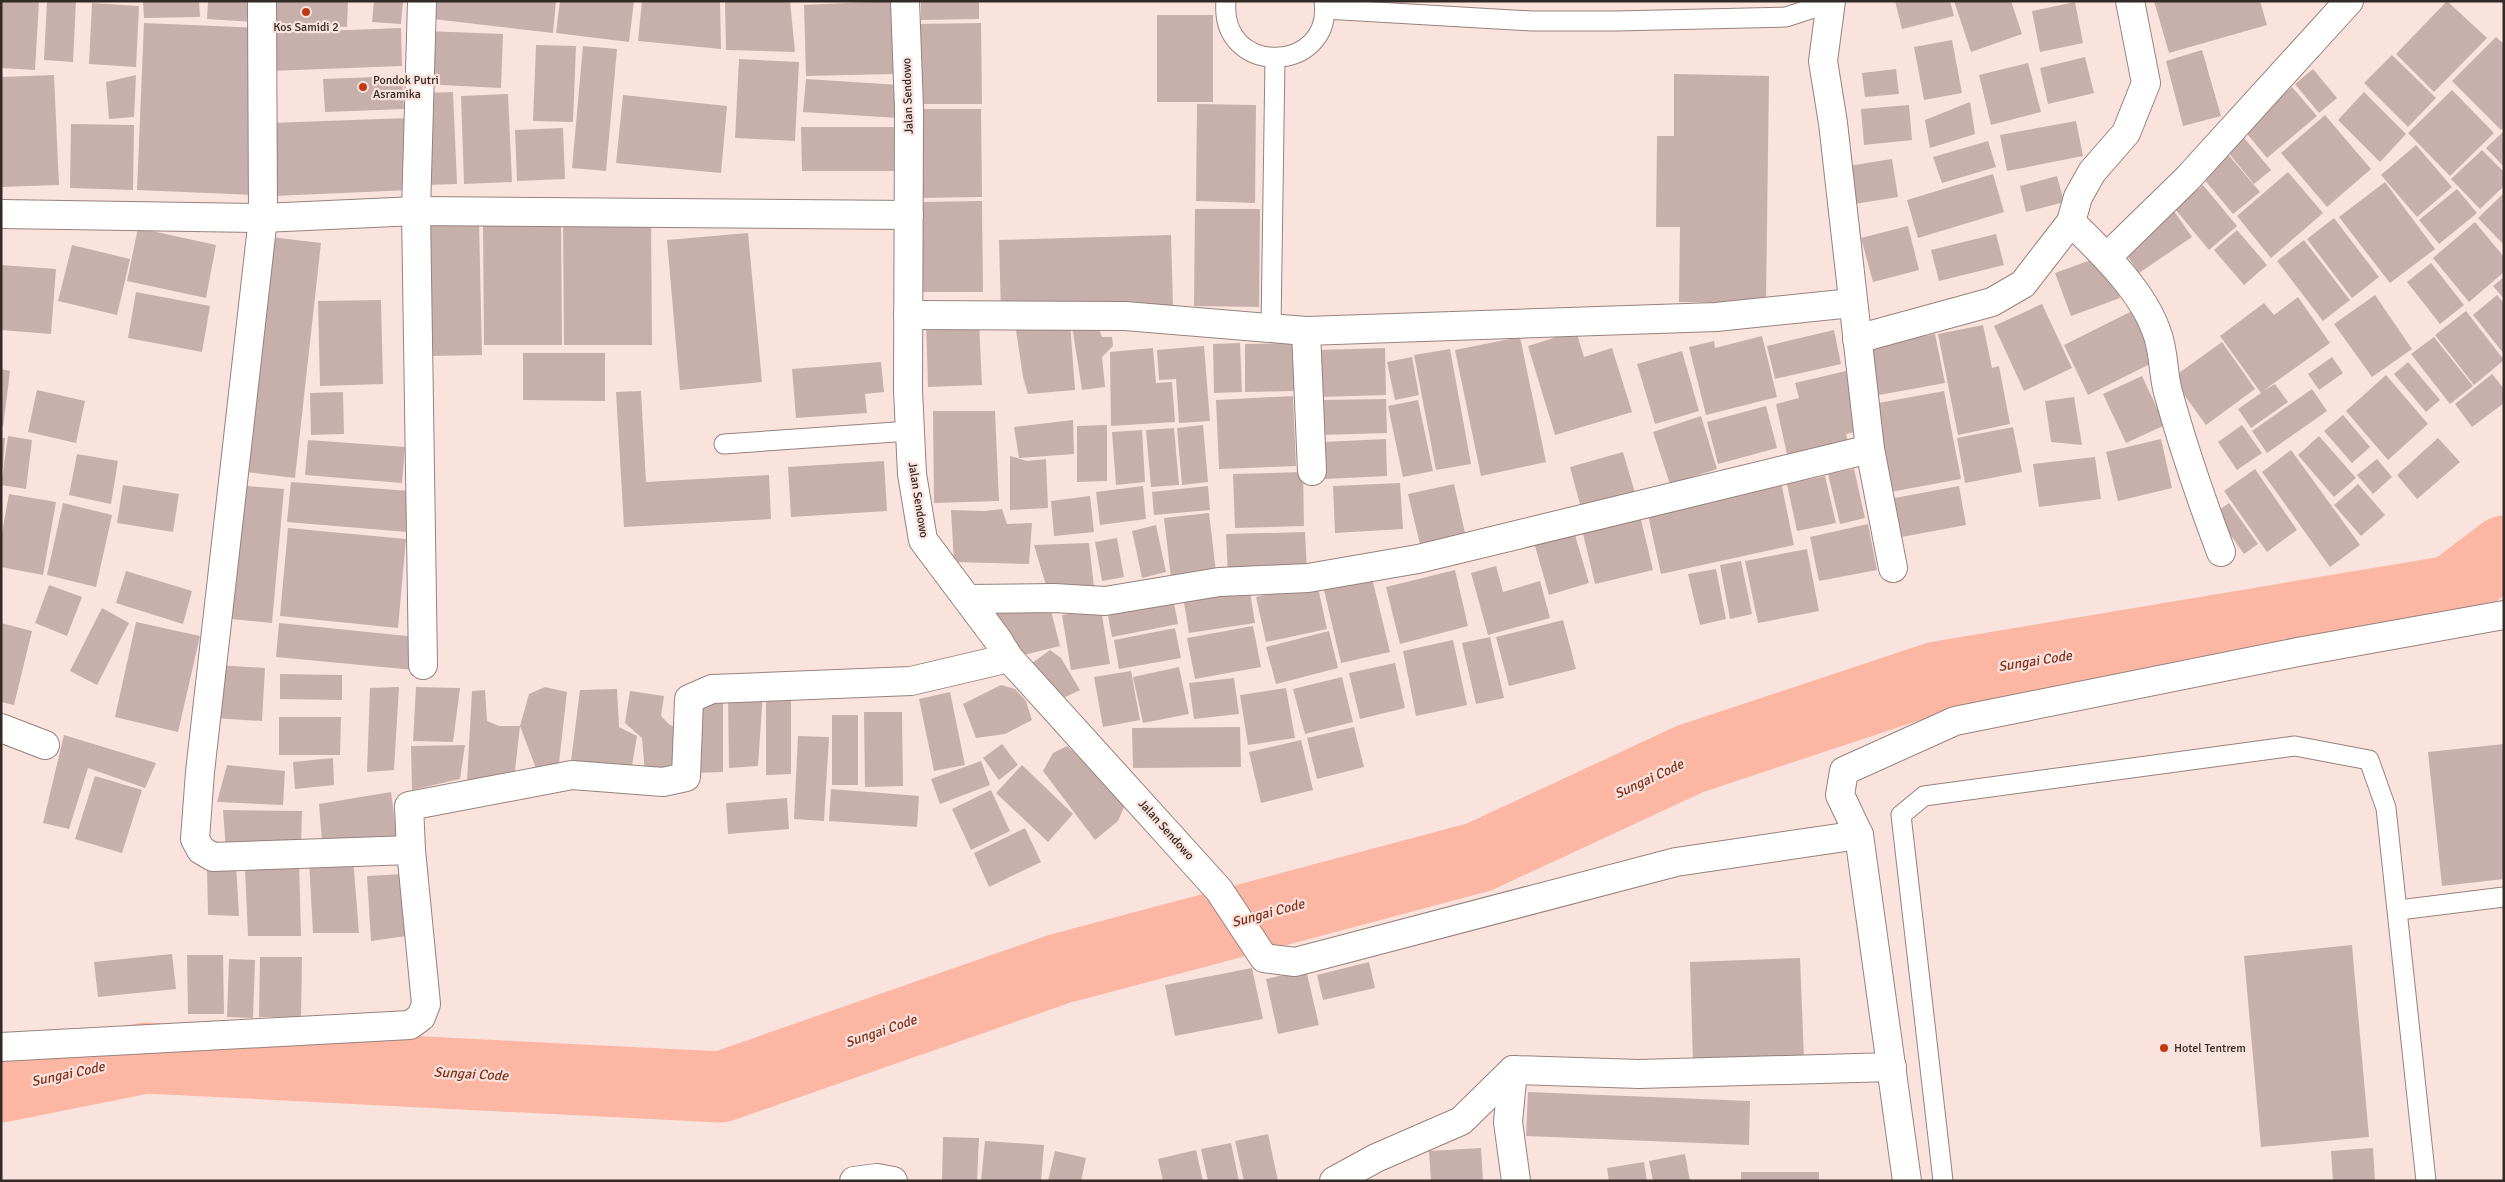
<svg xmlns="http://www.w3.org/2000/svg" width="2505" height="1182" viewBox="0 0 2505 1182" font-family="Signika,sans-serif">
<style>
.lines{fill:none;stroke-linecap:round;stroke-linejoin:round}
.river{stroke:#fcb6a4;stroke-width:71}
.building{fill:#c7b0ab}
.lane-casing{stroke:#97827c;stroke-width:21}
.street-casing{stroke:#97827c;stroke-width:30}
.lane{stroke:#fff;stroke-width:19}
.street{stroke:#fff;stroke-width:28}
.poi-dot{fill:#c23813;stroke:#fae3dd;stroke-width:2}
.labels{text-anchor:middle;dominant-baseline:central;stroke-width:4.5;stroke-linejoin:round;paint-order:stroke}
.poi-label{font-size:12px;fill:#322a27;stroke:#fae3dd;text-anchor:start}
.street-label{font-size:12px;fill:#322a27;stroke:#fae3dd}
.water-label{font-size:14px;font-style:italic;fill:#82321e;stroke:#fae3dd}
</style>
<rect width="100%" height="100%" fill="#fae3dd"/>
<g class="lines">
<polyline class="river" points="1,1087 146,1058 721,1087 1059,969 1479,857 1690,759 1937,677 2451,591 2504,551"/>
</g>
<g class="building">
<polygon points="1,1 39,1 35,70 1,68"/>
<polygon points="47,1 76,1 73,62 44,60"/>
<polygon points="143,1 199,1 200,17 144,18"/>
<polygon points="208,1 255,1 254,22 207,19"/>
<polygon points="265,1 348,1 347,27 264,23"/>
<polygon points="374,1 403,1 401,24 372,22"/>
<polygon points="427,1 556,1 553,33 425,18"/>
<polygon points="560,1 634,1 629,42 556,33"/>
<polygon points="642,1 720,1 721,49 638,41"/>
<polygon points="725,1 790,1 795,52 726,50"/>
<polygon points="889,1 892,1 894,74 806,76 804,5"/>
<polygon points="921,1 979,1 979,19 921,20"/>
<polygon points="1895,1 1950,1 1954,16 1902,29"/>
<polygon points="1954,1 2011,1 2022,34 1971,52"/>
<polygon points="2154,1 2260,1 2267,25 2169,53"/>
<polygon points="2447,1 2487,38 2434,92 2396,54"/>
<polygon points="2075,2 2083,43 2040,52 2032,11"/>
<polygon points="92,3 139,6 136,67 89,64"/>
<rect x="1157" y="15" width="56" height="87"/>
<polygon points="144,23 260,28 254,195 137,190"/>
<polygon points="981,23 982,104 916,104 915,24"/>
<polygon points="401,28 402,66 270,71 268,33"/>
<polygon points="425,31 503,34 501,88 422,84"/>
<polygon points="2496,37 2504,44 2504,127 2501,130 2452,81"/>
<polygon points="1952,40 1962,93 1924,100 1914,47"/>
<polygon points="536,45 576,46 573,122 533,121"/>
<polygon points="583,46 617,49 606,171 572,168"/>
<polygon points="2202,50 2221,116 2183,126 2166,61"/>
<polygon points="2392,55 2436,98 2408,127 2364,83"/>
<polygon points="2085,57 2094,93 2048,104 2040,68"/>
<polygon points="739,59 799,62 795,141 735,138"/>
<polygon points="2028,63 2041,112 1991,125 1979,75"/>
<polygon points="1896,69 1899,94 1865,97 1862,73"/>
<polygon points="2313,69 2337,98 2319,113 2295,84"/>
<polygon points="1674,74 1769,76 1766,303 1679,302 1680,227 1656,227 1657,136 1674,136"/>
<polygon points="54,75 59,185 1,187 1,77"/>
<polygon points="136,75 134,117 109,119 106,82"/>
<polygon points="402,76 404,109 325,112 323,79"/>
<polygon points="806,79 900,85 898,118 803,112"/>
<polygon points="2292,87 2317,116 2267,158 2243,129"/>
<polygon points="2452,90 2494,133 2450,176 2408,133"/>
<polygon points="453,92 457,184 426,185 423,93"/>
<polygon points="2364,92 2406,134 2380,162 2338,120"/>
<polygon points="508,94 512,182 464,184 461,96"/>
<polygon points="623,95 727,106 721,173 616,163"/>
<polygon points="1970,102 1975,134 1930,148 1925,120"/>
<polygon points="1197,104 1256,105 1255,203 1196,201"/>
<polygon points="1909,105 1912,140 1864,145 1861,109"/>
<polygon points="919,109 981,109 982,197 920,198"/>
<polygon points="2325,115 2371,169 2327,207 2281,153"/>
<polygon points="408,118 411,190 273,196 270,123"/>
<polygon points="2076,121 2083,156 2007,171 2000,135"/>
<polygon points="71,124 134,125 133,190 70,188"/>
<polygon points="801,127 898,127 898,171 802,171"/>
<polygon points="563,128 565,179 517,181 515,130"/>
<polygon points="2504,131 2504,167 2486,148"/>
<polygon points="2240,133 2271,170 2254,184 2223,146"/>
<polygon points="1988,141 1996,167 1942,183 1933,157"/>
<polygon points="2416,145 2452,187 2417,217 2381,175"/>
<polygon points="2482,150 2504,172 2504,186 2480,209 2451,179"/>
<polygon points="2226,152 2260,192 2233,214 2199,173"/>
<polygon points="1892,159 1898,197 1848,205 1842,167"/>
<polygon points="2288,172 2323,213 2271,258 2237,216"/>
<polygon points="1993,174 2004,212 1918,238 1907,200"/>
<polygon points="2057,176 2064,202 2026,212 2020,186"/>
<polygon points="2385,182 2435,249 2390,283 2339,217"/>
<polygon points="2203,185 2237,226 2209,250 2175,209"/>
<polygon points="2457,189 2477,213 2439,244 2419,220"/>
<polygon points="2504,193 2504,245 2478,218"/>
<polygon points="982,201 983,292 922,292 921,202"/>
<polygon points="2172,208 2192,237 2139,273 2120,245"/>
<polygon points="1195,209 1260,209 1259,307 1194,306"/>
<polygon points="563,218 651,218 652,345 564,345"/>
<polygon points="2334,218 2379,277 2352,298 2307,239"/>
<polygon points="479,221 482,355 432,356 429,222"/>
<polygon points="483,222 561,222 562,345 484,345"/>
<polygon points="2475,222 2504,257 2504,272 2469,302 2433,258"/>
<polygon points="1908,226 1919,270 1873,282 1861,238"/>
<polygon points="138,228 216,245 206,298 127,281"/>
<polygon points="2237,230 2267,265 2244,285 2214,250"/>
<polygon points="748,233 762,382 680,390 667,240"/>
<polygon points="1996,234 2004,265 1939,281 1931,250"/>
<polygon points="1171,235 1173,306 1001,312 999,240"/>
<polygon points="271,237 321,243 295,478 245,472"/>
<polygon points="2304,240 2350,300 2323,321 2277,261"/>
<polygon points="72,245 130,259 117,315 58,301"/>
<polygon points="2105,255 2120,298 2071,316 2055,273"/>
<polygon points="2431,263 2464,305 2440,324 2407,282"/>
<polygon points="1,265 56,269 51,334 1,330"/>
<polygon points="2504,277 2504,299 2493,286"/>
<polygon points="136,292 210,306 202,352 128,338"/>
<polygon points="2375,295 2412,349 2372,377 2334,324"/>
<polygon points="2497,295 2504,303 2504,354 2473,315"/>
<polygon points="2298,297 2330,343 2263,391 2275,384 2288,402 2251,428 2238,409 2261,393 2220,336 2264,303 2274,315"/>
<polygon points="381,300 383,384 320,386 318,301"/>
<polygon points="2042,304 2072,368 2024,391 1994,326"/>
<polygon points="2132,311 2156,361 2088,395 2064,345"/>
<polygon points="2466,311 2504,360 2474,385 2435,335"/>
<polygon points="979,322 982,385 928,387 926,323"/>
<polygon points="1019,322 1070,322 1075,390 1028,394 1023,377 1016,330"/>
<polygon points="1097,322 1102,337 1112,337 1113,346 1102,357 1105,387 1082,390 1072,326"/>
<polygon points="1983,325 1992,368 1999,366 2010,424 1958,435 1938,334"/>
<polygon points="1834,330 1841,364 1775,379 1767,346"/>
<polygon points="1576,331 1584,357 1612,348 1632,412 1555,435 1528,346"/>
<polygon points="1935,334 1945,383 1879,395 1870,347"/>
<polygon points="1762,336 1777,397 1706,415 1689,347 1714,341 1715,348"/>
<polygon points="1520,337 1546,462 1481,476 1455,350"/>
<polygon points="2434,337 2473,386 2450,404 2411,354"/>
<polygon points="2222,342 2255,389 2206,425 2172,378"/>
<polygon points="1240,343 1242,392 1214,393 1213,344"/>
<polygon points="1293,343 1295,391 1245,392 1245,344"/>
<polygon points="1204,346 1210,421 1179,423 1176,379 1159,380 1157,350"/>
<polygon points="1153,348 1156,383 1172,382 1175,422 1111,426 1110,352"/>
<polygon points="1385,348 1386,395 1319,397 1318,350"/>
<polygon points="1450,349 1471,464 1436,470 1414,355"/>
<polygon points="1682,351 1699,411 1655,424 1637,364"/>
<polygon points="523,353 605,353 605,401 523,400"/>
<polygon points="1412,357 1419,395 1395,400 1387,362"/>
<polygon points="2332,357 2343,373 2319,390 2308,374"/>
<polygon points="881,362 884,392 865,394 867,413 796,418 792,369"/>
<polygon points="2408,362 2440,400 2426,412 2394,374"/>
<polygon points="1,369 10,371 3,427 1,427"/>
<polygon points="1846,371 1860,431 1846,434 1849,445 1788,459 1776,404 1799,398 1795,383"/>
<polygon points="2492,374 2504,389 2504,403 2472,427 2455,404"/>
<polygon points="2386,375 2428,424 2388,460 2346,411"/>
<polygon points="2142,376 2165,425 2126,443 2103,394"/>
<polygon points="2312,389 2327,411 2267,453 2252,431"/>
<polygon points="37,390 85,401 76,443 28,432"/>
<polygon points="641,391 646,482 769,475 771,519 624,527 616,392"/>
<polygon points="1944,391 1961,479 1890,492 1873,404"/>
<polygon points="343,392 344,434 311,435 310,393"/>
<polygon points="1293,396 1296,466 1219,469 1216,400"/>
<polygon points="2074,397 2082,445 2051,442 2045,401"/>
<polygon points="1386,399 1387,433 1320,435 1319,400"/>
<polygon points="1418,400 1433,471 1403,477 1388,406"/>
<polygon points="1766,406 1777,448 1718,464 1707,422"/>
<polygon points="933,411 995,411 999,501 934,503"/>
<polygon points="2343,415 2370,447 2352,463 2324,431"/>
<polygon points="1701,416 1717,469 1670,484 1653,432"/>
<polygon points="1073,420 1074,454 1019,458 1014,427"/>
<polygon points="1107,425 1107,481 1077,482 1077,426"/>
<polygon points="1203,425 1208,482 1182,485 1177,428"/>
<polygon points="2242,425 2262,453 2237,470 2218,442"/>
<polygon points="2013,427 2022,472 1965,483 1957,438"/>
<polygon points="1174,428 1179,485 1151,487 1146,430"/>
<polygon points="1142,430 1145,482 1116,485 1112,432"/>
<polygon points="8,436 32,440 26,489 1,485"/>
<polygon points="2319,436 2356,478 2334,497 2298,455"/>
<polygon points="1,438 5,438 3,468 1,468"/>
<polygon points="2438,438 2460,462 2417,499 2397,475"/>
<polygon points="1386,439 1387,476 1325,479 1323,442"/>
<polygon points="2161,439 2172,488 2118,501 2106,452"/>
<polygon points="308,440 405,447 402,483 305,475"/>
<polygon points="2291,450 2360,545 2330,567 2262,472"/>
<polygon points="1623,452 1635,493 1581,508 1570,467"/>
<polygon points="77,454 118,461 111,504 69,495"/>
<polygon points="1010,456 1027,461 1046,459 1048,508 1010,510"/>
<polygon points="2095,457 2101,499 2039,507 2033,464"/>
<polygon points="2377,459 2392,477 2373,494 2357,475"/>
<polygon points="884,461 887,511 791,517 788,467"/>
<polygon points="1854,469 1865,518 1840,524 1828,474"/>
<polygon points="2255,469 2297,530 2267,552 2224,491"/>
<polygon points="1303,472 1304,526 1235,528 1233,474"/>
<polygon points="1825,476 1836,523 1797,531 1787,484"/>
<polygon points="1780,477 1794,545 1661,574 1646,506"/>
<polygon points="291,482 410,491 407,532 287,522"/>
<polygon points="1400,483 1403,529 1335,533 1333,486"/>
<polygon points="1454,484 1467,542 1422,553 1408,494"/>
<polygon points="2358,484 2385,515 2361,536 2334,505"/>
<polygon points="123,485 179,494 173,532 117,523"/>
<polygon points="234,485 284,489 272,623 222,618"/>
<polygon points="1143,486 1146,519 1100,525 1096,492"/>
<polygon points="1208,486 1210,510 1154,515 1152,492"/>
<polygon points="1959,486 1966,525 1896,538 1889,499"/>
<polygon points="9,494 56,502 43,575 1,567 1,538"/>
<polygon points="1090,496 1094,532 1054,536 1051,501"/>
<polygon points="63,503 112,515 96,587 47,575"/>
<polygon points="2229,503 2258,544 2244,554 2215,513"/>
<polygon points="1638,507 1653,570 1595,584 1580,521"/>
<polygon points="1002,509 1007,524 1032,523 1029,564 954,562 951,510 984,511"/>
<polygon points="1209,513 1216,572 1171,578 1164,518"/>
<polygon points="1571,521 1589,583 1549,595 1531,532"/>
<polygon points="1868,524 1877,570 1819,581 1810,537"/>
<polygon points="1156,525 1166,572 1142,578 1132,531"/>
<polygon points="288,528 406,539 398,628 280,616"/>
<polygon points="1305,532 1307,573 1228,575 1226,534"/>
<polygon points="1117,538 1124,577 1102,581 1095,542"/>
<polygon points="1089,543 1094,587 1048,592 1034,545"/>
<polygon points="1807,549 1819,611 1758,623 1745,561"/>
<polygon points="1741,561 1752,614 1730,619 1720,565"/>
<polygon points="1496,566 1503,592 1540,581 1550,618 1488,635 1471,573"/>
<polygon points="1716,569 1726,619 1700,625 1688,574"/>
<polygon points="1455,570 1468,626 1400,644 1386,587"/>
<polygon points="126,571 192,591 183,624 116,603"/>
<polygon points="1372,578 1390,652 1341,663 1324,590"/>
<polygon points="1317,583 1327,629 1266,642 1256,597"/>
<polygon points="49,585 82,597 67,636 35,623"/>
<polygon points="1249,586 1255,623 1189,633 1183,596"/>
<polygon points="1172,593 1178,624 1112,637 1106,605"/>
<polygon points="1049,603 1060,646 1016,657 981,606"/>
<polygon points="102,608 129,623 97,685 70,671"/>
<polygon points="1101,609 1110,664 1071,670 1062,615"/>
<polygon points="1563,620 1576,669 1509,686 1496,637"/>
<polygon points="136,622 200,636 178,732 115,717"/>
<polygon points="1,623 32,631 14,705 1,702"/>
<polygon points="279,623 417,637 414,670 276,657"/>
<polygon points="1253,626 1261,667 1195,679 1187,638"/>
<polygon points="1175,628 1181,658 1119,669 1114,640"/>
<polygon points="1329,631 1338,668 1276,684 1266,647"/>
<polygon points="1490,637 1504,698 1476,704 1462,643"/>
<polygon points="1453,640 1467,705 1416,716 1403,651"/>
<polygon points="1050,650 1061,658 1080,690 1055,702 1027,667"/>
<polygon points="1395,663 1405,708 1360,719 1349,673"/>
<polygon points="216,665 265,668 262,721 214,718"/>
<polygon points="1179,667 1189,714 1143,723 1133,677"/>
<polygon points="1131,671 1140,720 1103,727 1094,677"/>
<polygon points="280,674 342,675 342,700 280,699"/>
<polygon points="1342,677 1353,722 1305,734 1293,689"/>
<polygon points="1234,678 1239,714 1194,719 1189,683"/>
<polygon points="1001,685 1015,689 1026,701 1032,720 1005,734 976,738 963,704"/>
<polygon points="399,687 394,770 367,772 370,688"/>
<polygon points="416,687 460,688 453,742 413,741"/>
<polygon points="545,687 567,692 559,763 537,771 520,726 529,694"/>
<polygon points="1286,688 1295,738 1248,745 1240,695"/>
<polygon points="617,689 619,727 637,736 631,772 571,761 580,690"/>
<polygon points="485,690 487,721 499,726 520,726 514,780 467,781 472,691"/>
<polygon points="630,691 664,696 661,716 670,725 682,729 677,774 645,773 642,738 625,723"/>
<polygon points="950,692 965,765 934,771 919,699"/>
<polygon points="763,693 758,766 729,768 728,694"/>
<polygon points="723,694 723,772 695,773 693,698"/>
<polygon points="766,699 791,700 791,774 766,775"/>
<polygon points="864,712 902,712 903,786 865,787"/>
<rect x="832" y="715" width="26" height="70"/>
<polygon points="279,717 341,717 340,755 279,755"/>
<polygon points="1240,727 1241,767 1133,768 1132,728"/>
<polygon points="1354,727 1364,767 1317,779 1307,738"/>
<polygon points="64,735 156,763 145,788 88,768 69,829 43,823"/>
<polygon points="798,736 829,737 824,821 794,819"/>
<polygon points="1301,740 1313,790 1261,803 1249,752"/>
<polygon points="1002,744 1018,765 999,780 983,758"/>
<polygon points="2504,744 2504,879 2442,886 2428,752"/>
<polygon points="465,745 460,779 412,790 411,746"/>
<polygon points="1067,746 1127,800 1118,821 1095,840 1043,771 1053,753"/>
<polygon points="333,758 334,785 295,789 293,762"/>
<polygon points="981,761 990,785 940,804 931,779"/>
<polygon points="227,765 285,771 283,805 217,802"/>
<polygon points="1022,765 1073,814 1048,842 996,793"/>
<polygon points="95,776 142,790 122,853 75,839"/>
<polygon points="831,789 919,796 917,827 829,821"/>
<polygon points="991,790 1010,831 971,850 952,809"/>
<polygon points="391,792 397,836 322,841 319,804"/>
<polygon points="787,798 789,829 728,834 726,803"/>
<polygon points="223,810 302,811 301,847 226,851"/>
<polygon points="1025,828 1041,862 989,887 974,853"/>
<polygon points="353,858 359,933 313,933 309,861"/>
<polygon points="299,861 301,936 248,936 245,869"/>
<polygon points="236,864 239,916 208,915 207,869"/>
<polygon points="404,874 414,935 371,941 367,876"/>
<polygon points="2352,945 2369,1137 2261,1147 2244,956"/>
<polygon points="172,954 176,989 98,997 94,962"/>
<polygon points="187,955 223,955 224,1014 188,1014"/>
<polygon points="260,957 302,957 301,1017 259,1017"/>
<polygon points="1800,958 1804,1059 1693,1063 1690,962"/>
<polygon points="229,959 255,960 253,1018 227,1017"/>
<polygon points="1369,962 1375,988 1323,1000 1317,975"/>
<polygon points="1252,968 1263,1019 1175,1036 1165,985"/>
<polygon points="1306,970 1319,1025 1278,1034 1266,979"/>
<polygon points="1528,1092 1750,1101 1749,1145 1526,1136"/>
<polygon points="1268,1134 1278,1181 1244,1181 1235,1141"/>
<polygon points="943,1137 979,1138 977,1181 942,1181"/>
<polygon points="985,1141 1044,1145 1041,1181 981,1181"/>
<polygon points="1231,1143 1239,1181 1208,1181 1201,1149"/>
<polygon points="1481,1148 1483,1181 1431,1181 1429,1151"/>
<polygon points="2373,1148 2375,1181 2333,1181 2331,1151"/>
<polygon points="1196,1150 1203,1181 1163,1181 1158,1159"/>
<polygon points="1055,1151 1086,1158 1081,1181 1048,1181"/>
<polygon points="1685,1154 1690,1181 1653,1181 1649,1161"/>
<polygon points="1644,1162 1647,1181 1609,1181 1607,1168"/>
<rect x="1741" y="1172" width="78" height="9"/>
</g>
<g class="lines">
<defs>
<g id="lane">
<path d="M1226,1c-7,77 108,73 98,0"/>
<polyline points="1325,9 1532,21 1616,21 1786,17 1832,2"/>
<polyline points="1271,328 1275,59"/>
<polyline points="724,444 910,431"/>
<polyline points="2399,910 2504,897"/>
<polyline points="1943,1181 1901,815 1924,796 2295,746 2369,760 2386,808 2426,1181"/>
</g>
<g id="street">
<polyline points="262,1 263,218 200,772 195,839 201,850 213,857 411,850"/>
<polyline points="422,1 416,211 423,665"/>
<polyline points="905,1 909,108 908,390 912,474 923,540 998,640 1009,658 1219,890 1264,958 1295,962 1676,862 1859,835"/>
<polyline points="1831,1 1823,61 1833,123 1870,449 1893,568"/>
<polyline points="1,214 263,218 416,211 909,215"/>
<path d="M2071,222c31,30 74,71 87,114 6,18 5,38 10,56 15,55 33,107 53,160"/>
<polyline points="2107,257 2188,178 2349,1"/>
<polyline points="908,315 1125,316 1306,331 1716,317 1852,303"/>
<polyline points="1306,331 1312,471"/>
<polyline points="1857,339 1992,302 2023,284 2071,222 2078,197 2092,172 2126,133 2146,83 2130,1"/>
<polyline points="968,599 1054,598 1105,601 1219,582 1308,578 1418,559 1870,449"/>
<polyline points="1,728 45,745"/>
<polyline points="1,1047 410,1025 421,1017 426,1004 411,850 409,806 572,775 663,782 686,777 689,699 712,689 911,681 1009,658"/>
<polyline points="1513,1070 1508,1122 1516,1181"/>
<polyline points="854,1181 877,1178 893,1181"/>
<polyline points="1334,1181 1376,1158 1461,1121 1513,1070 1639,1074 1892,1067"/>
<polyline points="1907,1181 1859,835 1840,795 1844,771 1955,721 2298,652 2504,615"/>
</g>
</defs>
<use href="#lane" class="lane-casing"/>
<use href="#street" class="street-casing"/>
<use href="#lane" class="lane"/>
<use href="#street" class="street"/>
</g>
<g class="poi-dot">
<circle cx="306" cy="12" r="5"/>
<circle cx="363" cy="87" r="5"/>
<circle cx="2164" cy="1048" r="5"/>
</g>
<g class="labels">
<g class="poi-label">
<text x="306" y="27" text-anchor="middle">Kos Samidi 2</text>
<text x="373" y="80">Pondok Putri<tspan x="373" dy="14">Asramika</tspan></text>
<text x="2174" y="1048">Hotel Tentrem</text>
</g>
<g class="street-label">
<text transform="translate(908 96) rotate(-92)">Jalan Sendowo</text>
<text transform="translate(918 500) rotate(81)">Jalan Sendowo</text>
<text transform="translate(1166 830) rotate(48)">Jalan Sendowo</text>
</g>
<g class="water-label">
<text transform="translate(2035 661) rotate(-9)">Sungai Code</text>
<text transform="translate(1649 779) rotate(-25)">Sungai Code</text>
<text transform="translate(1268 913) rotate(-15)">Sungai Code</text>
<text transform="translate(881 1031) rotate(-19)">Sungai Code</text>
<text transform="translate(68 1074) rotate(-12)">Sungai Code</text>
<text transform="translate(471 1074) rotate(3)">Sungai Code</text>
</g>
</g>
<rect width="2505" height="1182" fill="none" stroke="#322a27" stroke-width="5"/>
</svg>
